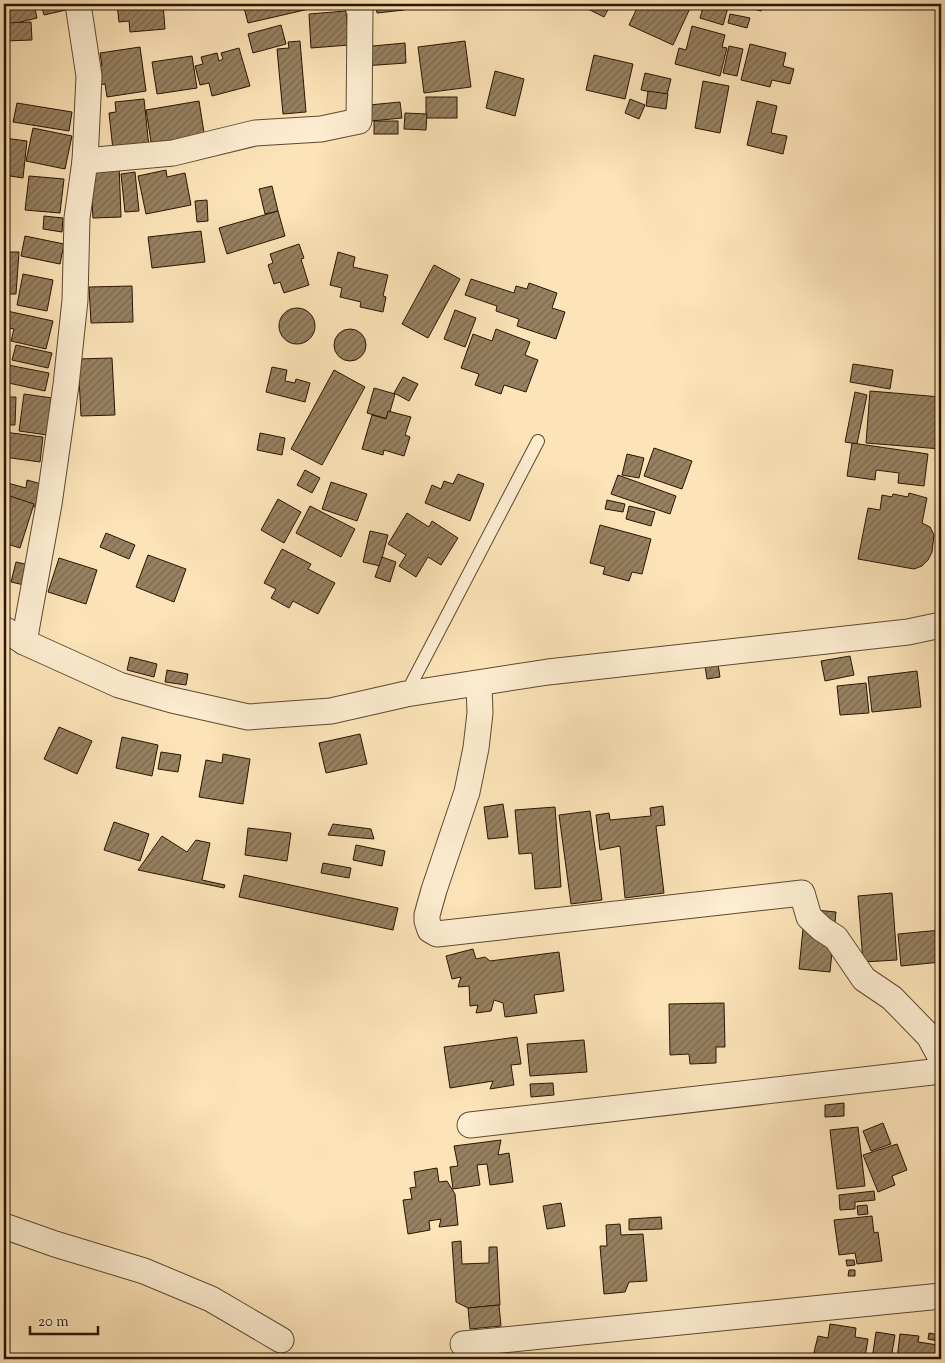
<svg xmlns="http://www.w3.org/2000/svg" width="945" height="1363" viewBox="0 0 945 1363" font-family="'Sorts Mill Goudy',serif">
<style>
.building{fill:url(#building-hatch);stroke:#291502}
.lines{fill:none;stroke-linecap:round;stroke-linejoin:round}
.lane-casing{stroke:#5e4930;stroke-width:14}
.street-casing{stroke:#5e4930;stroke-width:27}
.lane{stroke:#fdedd1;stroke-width:12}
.street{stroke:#fdedd1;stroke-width:25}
</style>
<defs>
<pattern id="building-hatch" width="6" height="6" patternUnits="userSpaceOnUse" patternTransform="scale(1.25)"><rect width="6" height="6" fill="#978161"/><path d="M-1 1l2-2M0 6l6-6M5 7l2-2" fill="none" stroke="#7b684e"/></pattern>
</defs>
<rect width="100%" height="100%" fill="#fce4b8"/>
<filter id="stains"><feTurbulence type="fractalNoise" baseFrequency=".004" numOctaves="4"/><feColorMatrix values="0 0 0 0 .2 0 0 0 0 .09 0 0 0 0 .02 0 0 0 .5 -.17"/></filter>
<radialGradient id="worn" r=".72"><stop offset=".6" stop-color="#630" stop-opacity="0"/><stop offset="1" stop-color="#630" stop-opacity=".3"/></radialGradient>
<g class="building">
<polygon points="4,4 34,4 37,18 4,26"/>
<polygon points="41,4 64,4 66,10 44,15"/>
<polygon points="117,4 163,4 165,29 130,32 129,21 119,22"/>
<polygon points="243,4 331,4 248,23"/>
<polygon points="376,4 404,4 404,10 377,13"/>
<polygon points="578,4 611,4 604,17"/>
<polygon points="639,4 692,4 673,45 629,25"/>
<polygon points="704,4 729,4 723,25 700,18"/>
<polygon points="735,4 763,4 761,11"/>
<polygon points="346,11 349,45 311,48 309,14"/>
<polygon points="730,14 750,18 747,28 728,23"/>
<polygon points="31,22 32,40 4,41 4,23"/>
<polygon points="281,25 286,44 253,53 248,34"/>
<polygon points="692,26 725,35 722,47 727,48 720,76 675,64 679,48 686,50"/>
<polygon points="300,41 306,112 283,114 277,49 289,48 288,42"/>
<polygon points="465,41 471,87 424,93 418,47"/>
<polygon points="405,43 406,63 363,66 362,47"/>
<polygon points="750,44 786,53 783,66 794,69 790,84 772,80 770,87 741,80"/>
<polygon points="729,46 743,49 737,76 723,73"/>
<polygon points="140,47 146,91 107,97 105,84 98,85 95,67 102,66 100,53"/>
<polygon points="239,48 250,86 212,96 209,83 200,85 195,66 203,64 201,57 217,53 219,61 223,59 221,53"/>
<polygon points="594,55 633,64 625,99 586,90"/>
<polygon points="192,56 197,88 157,94 152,62"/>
<polygon points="495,71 524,79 515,116 486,108"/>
<polygon points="645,73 671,79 667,95 641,90"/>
<polygon points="703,81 729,86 720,133 695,128"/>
<polygon points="648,91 668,94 666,109 646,106"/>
<rect x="426" y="97" width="31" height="21"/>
<polygon points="144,99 149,147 113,150 109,113 116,112 115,102"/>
<polygon points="630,99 645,105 639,119 625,113"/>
<polygon points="199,101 205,139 152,148 146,110"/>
<polygon points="757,101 777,106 771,133 787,136 783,154 747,145"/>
<polygon points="400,102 402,118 371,121 369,105"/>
<polygon points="17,103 72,112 69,131 13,122"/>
<polygon points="405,113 427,114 426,130 404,129"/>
<rect x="374" y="121" width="24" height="13"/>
<polygon points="33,128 72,136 65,169 26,161"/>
<polygon points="4,138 27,141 23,178 4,175"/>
<polygon points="119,164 121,217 93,218 90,165"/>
<polygon points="166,170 167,177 185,173 191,205 146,214 138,176"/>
<polygon points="135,172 139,211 125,212 121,174"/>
<polygon points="29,176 64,179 60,213 25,210"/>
<polygon points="272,186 278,211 265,214 259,189"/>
<polygon points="207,200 208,221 197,222 195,201"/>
<polygon points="278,211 285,236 227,254 219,228"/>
<polygon points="44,216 63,218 62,232 43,229"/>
<polygon points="4,221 9,223 7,235 4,235"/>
<polygon points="201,231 205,262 152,268 148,237"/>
<polygon points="25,236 64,244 60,264 21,256"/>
<polygon points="299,244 304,258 301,259 309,285 284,293 280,282 274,284 268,265 273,263 270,254"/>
<polygon points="4,252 19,252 16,294 4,294"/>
<polygon points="338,252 355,257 353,267 388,275 383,296 386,297 383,312 360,307 361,302 340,297 342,288 330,285"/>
<polygon points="434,265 460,279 428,338 402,324"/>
<polygon points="23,274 53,280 47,311 17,305"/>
<polygon points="471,279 514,293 516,286 527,289 529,283 557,293 552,308 565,312 556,339 517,326 519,319 496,311 497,306 465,295"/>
<polygon points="132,286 133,322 91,323 89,287"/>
<circle cx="297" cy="326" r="18"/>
<polygon points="455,310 476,318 465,347 444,339"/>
<polygon points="7,311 53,321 46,349 11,341 14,329 4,327"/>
<polygon points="496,329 530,342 525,355 538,360 526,392 504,385 501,394 475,385 479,374 461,368 473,334 492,341"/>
<circle cx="350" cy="345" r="16"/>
<polygon points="16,345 52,353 48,368 12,360"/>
<polygon points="112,358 115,415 81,416 78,359"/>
<polygon points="853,364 893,370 890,389 850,382"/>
<polygon points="8,365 49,373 45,391 4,382"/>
<polygon points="272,367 287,370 285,381 295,383 296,379 310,383 305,402 266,392"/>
<polygon points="334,370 365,387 322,465 291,449"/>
<polygon points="403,377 418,384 409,401 394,393"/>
<polygon points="374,388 395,394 388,419 367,413"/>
<polygon points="870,391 941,397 941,449 866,443"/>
<polygon points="855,392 867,395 857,444 845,442"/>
<polygon points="24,394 52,398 47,435 19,431"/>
<polygon points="4,397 16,397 15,425 4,425"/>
<polygon points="388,411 411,417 405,435 410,437 404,456 384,450 383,455 362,449 372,415 386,419"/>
<polygon points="4,432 43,437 40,462 4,457"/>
<polygon points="260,433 285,438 282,455 257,450"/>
<polygon points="852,443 928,454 924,486 898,483 899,473 876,470 875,480 847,476"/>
<polygon points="654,448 692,461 682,489 644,476"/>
<polygon points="627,454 644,458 639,478 622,475"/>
<polygon points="305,470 320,478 312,493 297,485"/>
<polygon points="458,474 484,484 470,521 425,503 432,485 441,489 444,481 453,484"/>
<polygon points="618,475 676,496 670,514 611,494"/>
<polygon points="27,480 45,485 39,508 4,498 4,482 26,488"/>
<polygon points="331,482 367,494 357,521 322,509"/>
<polygon points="909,493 927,498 922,523 930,527 934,535 932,552 928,560 922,566 914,569 858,559 868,508 880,510 882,495 892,497 893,494 908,497"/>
<polygon points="4,494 34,504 20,548 4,543"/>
<polygon points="278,499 301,512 284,543 261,530"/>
<polygon points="607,500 625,504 623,512 605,509"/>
<polygon points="310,506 355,529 341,557 296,533"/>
<polygon points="629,506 655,512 651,526 626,519"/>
<polygon points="407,513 429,527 432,521 458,538 441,565 428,557 416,577 399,566 406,555 388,544"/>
<polygon points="600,525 651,539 642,574 632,572 629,581 603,574 605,567 590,563"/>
<polygon points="370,531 388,535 380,566 363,562"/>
<polygon points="106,533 135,545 129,559 100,547"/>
<polygon points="282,549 311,564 308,569 335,583 318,614 293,601 289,608 271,598 276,589 264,583"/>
<polygon points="148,555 186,569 174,602 136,587"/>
<polygon points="382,557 396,562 390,582 375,577"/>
<polygon points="59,558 97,570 86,604 48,592"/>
<polygon points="16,562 29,565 24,585 11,582"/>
<rect x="938" y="566" width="3" height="40"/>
<polygon points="850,656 854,675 825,681 821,661"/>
<polygon points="130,657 157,664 154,677 127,670"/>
<polygon points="718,664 720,677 707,679 705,666"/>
<polygon points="167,670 188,674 186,685 165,682"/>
<polygon points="917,671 921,707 872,712 868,677"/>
<polygon points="866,683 869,713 840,715 837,686"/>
<polygon points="59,727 92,741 77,774 44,759"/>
<polygon points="360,734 367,764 326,773 319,743"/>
<polygon points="122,737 158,745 152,776 116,768"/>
<polygon points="161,752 181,755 178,772 158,769"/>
<polygon points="223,754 250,759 243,804 199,797 206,760 222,763"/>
<polygon points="503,804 508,837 488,839 484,807"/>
<polygon points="663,806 665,825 656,826 664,893 625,898 620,846 600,850 596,815 609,813 610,820 651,816 650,808"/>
<polygon points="555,807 561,887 535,889 532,853 519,854 515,810"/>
<polygon points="590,811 602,900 571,904 559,815"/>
<polygon points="114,822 149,834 140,861 104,850"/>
<polygon points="333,824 371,829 374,839 328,835"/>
<polygon points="248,828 291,833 287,861 245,855"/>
<polygon points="162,836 187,852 196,840 210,843 202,880 225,885 224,888 138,870"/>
<polygon points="356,845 385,851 382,866 353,860"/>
<polygon points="323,863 351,868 349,878 321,873"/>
<polygon points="244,875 398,908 393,930 239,897"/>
<polygon points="892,893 897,960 863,962 858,896"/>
<polygon points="805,909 836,912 830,972 799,969"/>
<polygon points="941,930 941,962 901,966 898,934"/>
<polygon points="473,949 476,959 485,957 490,961 559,952 564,991 534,995 537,1013 505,1017 503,1003 494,1000 491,1011 476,1013 478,1005 470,1006 469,986 458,987 461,977 452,979 446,956"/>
<polygon points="724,1003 725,1047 716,1047 716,1063 690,1064 689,1054 670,1055 669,1004"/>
<polygon points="517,1037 521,1064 511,1065 514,1085 490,1089 493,1081 450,1088 444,1047"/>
<polygon points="584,1040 587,1072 530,1076 527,1044"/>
<polygon points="553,1083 554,1095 531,1097 530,1084"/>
<polygon points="844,1103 844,1116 825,1117 825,1105"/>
<polygon points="883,1123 891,1144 871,1151 863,1131"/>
<polygon points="858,1127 865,1186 837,1189 830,1130"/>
<polygon points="501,1140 498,1155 509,1153 513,1182 490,1185 487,1164 477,1165 480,1185 453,1189 450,1167 458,1166 454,1146"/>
<polygon points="897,1144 907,1170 892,1176 895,1185 878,1192 863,1155"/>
<polygon points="437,1168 439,1182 447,1181 455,1194 458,1225 439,1227 441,1219 429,1221 430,1230 408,1234 403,1200 412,1199 410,1188 416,1187 414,1172"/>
<polygon points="874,1191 875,1200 855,1202 855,1209 840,1210 839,1195"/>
<polygon points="561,1203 565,1226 547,1229 543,1206"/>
<polygon points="867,1205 868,1214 858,1215 857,1206"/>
<polygon points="872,1216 874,1233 878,1232 882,1261 857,1264 855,1253 839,1255 834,1220"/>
<polygon points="661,1217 662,1229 629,1230 629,1219"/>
<polygon points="620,1224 621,1235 643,1234 647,1281 629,1282 625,1292 604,1294 600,1246 607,1246 606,1225"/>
<polygon points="461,1241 462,1264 489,1263 489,1247 497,1247 500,1305 468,1308 456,1302 452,1242"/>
<polygon points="846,1260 854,1260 855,1265 847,1266"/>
<polygon points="849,1270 855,1270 855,1276 848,1276"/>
<polygon points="499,1305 501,1326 470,1329 468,1308"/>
<polygon points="830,1324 856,1328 855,1337 868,1339 865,1357 861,1356 860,1359 828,1359 829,1357 813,1356 818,1336 828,1338"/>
<polygon points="876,1332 895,1335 891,1359 872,1359"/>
<polygon points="929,1333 939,1335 938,1341 928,1339"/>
<polygon points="900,1334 919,1336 918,1342 938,1345 936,1359 897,1359"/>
<polygon points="504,1355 504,1359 469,1359"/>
</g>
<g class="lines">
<defs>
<polyline id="lane" points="406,694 538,441"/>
<g id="street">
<polyline points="85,161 173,153 255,133 321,129 359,121 360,12 357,4"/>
<polyline points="4,629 24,642 119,685 172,700 248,717 331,711 406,694 548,672 908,632 941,625"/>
<polyline points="24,642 49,504 66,385 75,300 77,218 85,161 89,76 78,4"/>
<polyline points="479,684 480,713 476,748 467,792 434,890 427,915 427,921 430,930 437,934 802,893 809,917 822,929 836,938 864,979 892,998 929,1036 941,1058"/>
<polyline points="470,1125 941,1071"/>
<polyline points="4,1226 55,1244 144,1271 211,1299 281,1340"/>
<polyline points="463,1344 941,1296"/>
</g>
</defs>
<use href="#lane" class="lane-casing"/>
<use href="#street" class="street-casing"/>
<use href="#lane" class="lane"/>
<use href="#street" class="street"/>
</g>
<rect width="945" height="1363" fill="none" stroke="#fce4b8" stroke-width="20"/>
<rect x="5" y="5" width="935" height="1353" fill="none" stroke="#291502" stroke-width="2.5"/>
<rect x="10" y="10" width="925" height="1343" fill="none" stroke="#291502"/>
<path d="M30 1326v8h68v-8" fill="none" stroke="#291502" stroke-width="2.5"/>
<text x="38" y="1326" font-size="15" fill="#291502" stroke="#fdedd1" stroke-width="4" paint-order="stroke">20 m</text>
<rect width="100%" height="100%" filter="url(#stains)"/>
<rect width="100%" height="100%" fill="url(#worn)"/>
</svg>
